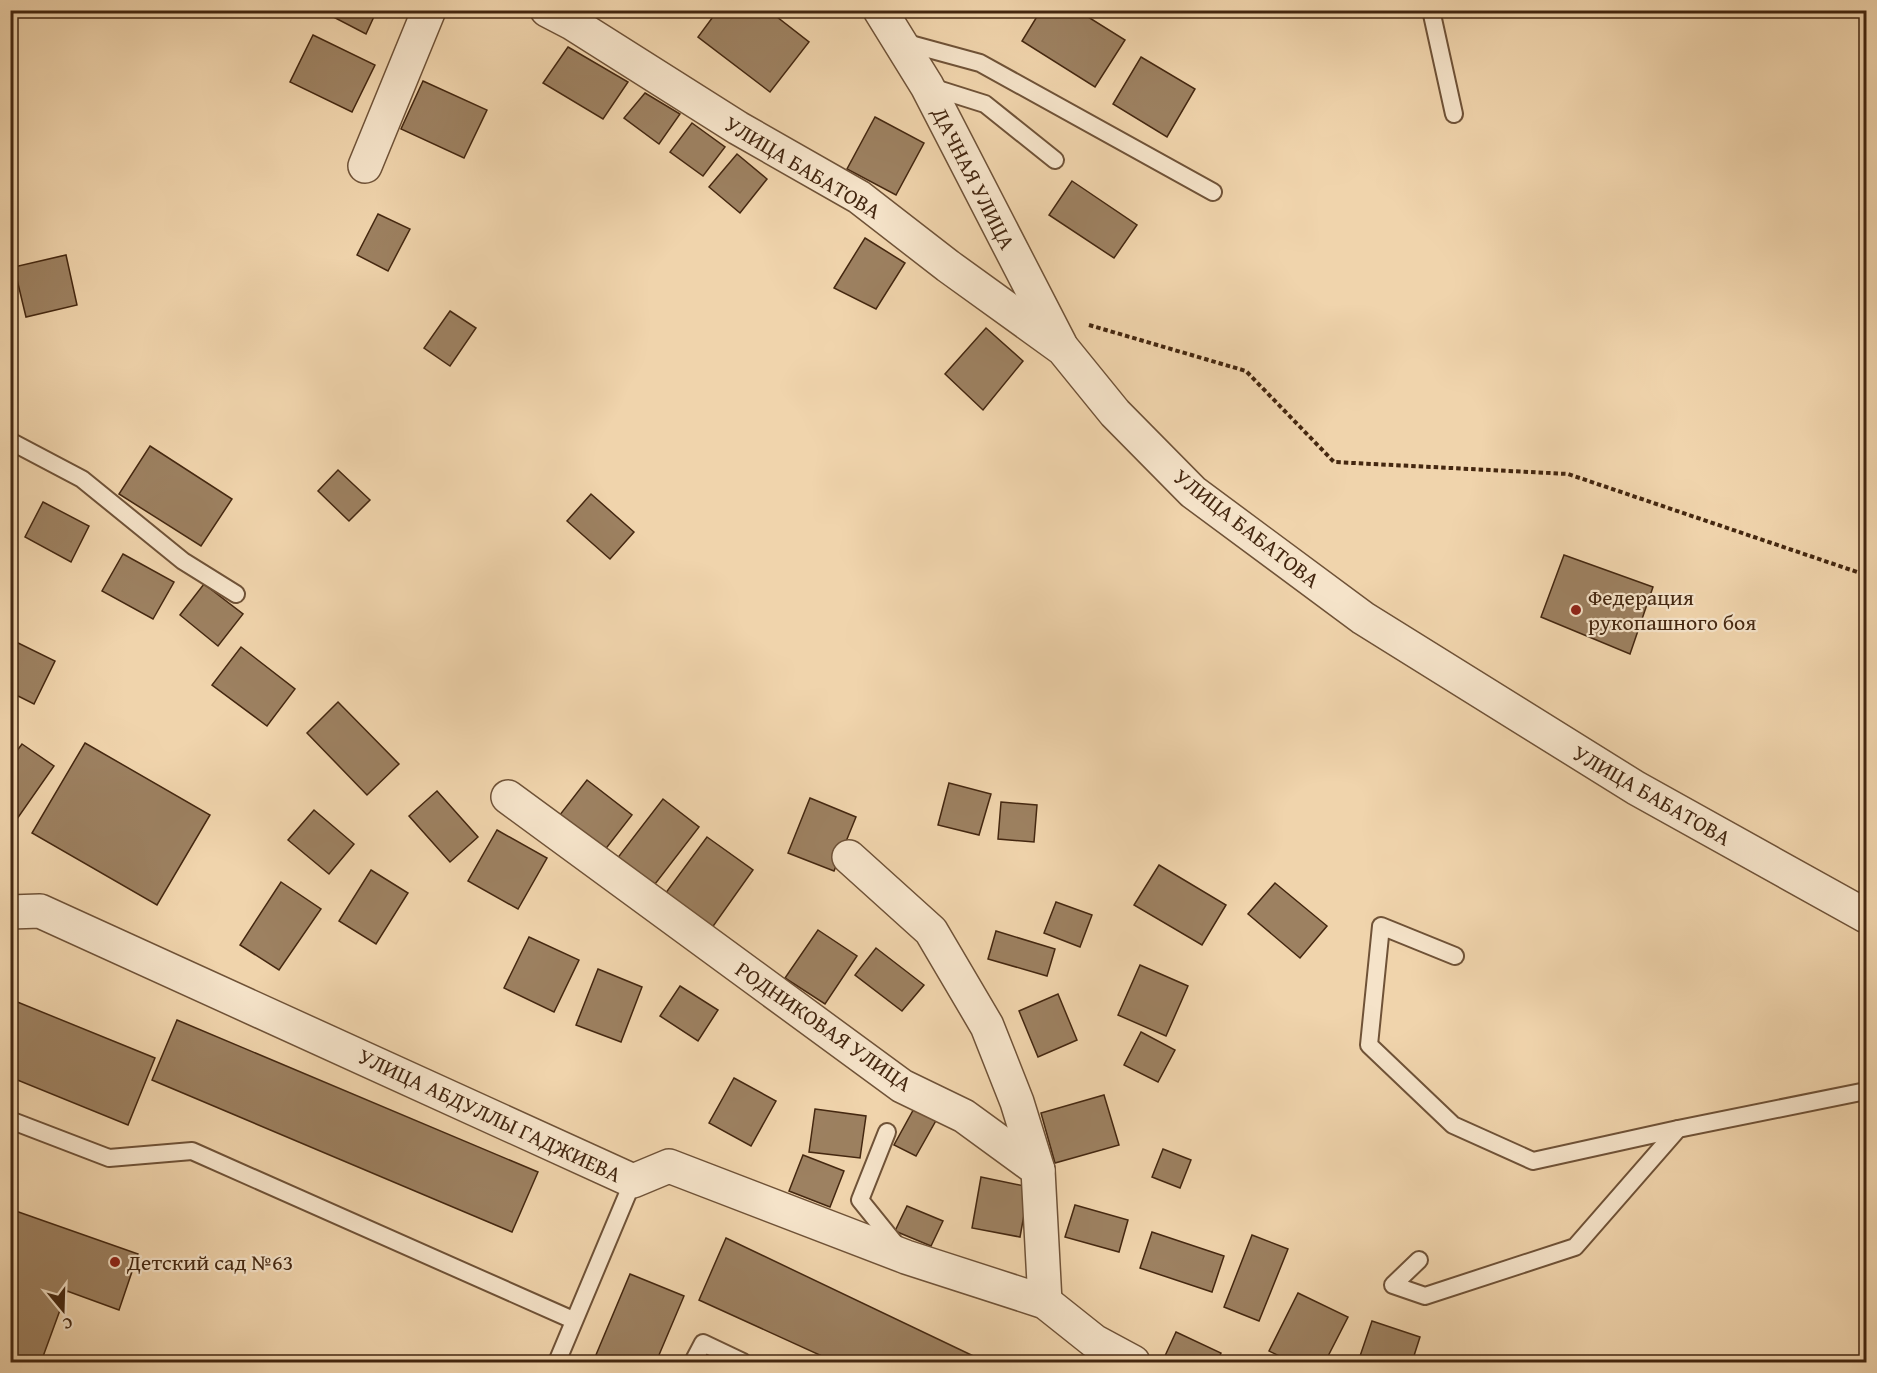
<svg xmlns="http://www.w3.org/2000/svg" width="1877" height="1373" viewBox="0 0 1877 1373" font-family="'Gentium Book Plus',serif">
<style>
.building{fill:#9d8161;stroke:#442710;stroke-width:1.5}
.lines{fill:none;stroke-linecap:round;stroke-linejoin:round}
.service-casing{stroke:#6f5237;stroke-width:20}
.minor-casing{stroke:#6f5237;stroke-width:36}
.path{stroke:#442710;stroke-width:4;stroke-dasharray:4.5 3;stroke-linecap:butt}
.service{stroke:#f5e3c9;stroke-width:16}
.minor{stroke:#f5e3c9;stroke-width:33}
.poi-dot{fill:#8f2418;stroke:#f5e3c9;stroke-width:2}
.labels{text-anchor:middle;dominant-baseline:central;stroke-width:4.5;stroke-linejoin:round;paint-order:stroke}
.street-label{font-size:22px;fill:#442710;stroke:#f5e3c9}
.poi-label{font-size:22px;fill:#442710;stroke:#f5e3c9;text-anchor:start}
</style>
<rect width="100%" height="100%" fill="#f0d4ac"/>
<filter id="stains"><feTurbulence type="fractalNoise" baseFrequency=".00333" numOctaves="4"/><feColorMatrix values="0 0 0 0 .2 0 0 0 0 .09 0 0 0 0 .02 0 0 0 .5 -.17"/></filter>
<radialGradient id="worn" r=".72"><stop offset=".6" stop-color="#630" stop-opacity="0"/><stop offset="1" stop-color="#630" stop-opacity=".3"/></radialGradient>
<g class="building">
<polygon points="320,10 377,10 366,34"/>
<polygon points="718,10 768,10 809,42 770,92 698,37"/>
<polygon points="1041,10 1077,10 1125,40 1095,87 1022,41"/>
<polygon points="313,35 375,65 352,112 290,82"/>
<polygon points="568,47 628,82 603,119 543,83"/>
<polygon points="1141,57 1195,89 1167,137 1113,104"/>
<polygon points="423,81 487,110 464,158 401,129"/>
<polygon points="645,93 680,114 659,144 624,118"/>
<polygon points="875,117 924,143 896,195 847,169"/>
<polygon points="692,123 725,147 703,176 670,152"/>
<polygon points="737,154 767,179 740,213 709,187"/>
<polygon points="1072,181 1137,225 1114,258 1049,215"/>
<polygon points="378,214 410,229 388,271 357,255"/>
<polygon points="865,238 905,263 876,309 834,288"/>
<polygon points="66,255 77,305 26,317 14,267"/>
<polygon points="450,311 476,328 450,366 424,348"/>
<polygon points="986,328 1023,361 983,410 945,374"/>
<polygon points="150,446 232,499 201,546 119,494"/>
<polygon points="338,470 370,500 349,521 318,491"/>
<polygon points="591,494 634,532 610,559 567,521"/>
<polygon points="43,502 89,526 71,562 25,537"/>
<polygon points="123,554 174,582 153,619 102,591"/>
<polygon points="1564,555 1653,587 1630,654 1541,617"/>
<polygon points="204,584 243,614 218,646 180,615"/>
<polygon points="10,639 55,661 34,704 10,692"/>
<polygon points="241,647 295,689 267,726 212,685"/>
<polygon points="338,702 399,764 367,795 307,733"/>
<polygon points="85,743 210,815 157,905 32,833"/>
<polygon points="22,744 54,766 17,819 10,814 10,760"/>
<polygon points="587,780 632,815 604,851 559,816"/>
<polygon points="949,783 991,794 979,835 938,825"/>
<polygon points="437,791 478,837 450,862 409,816"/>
<polygon points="810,798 856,817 834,871 788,853"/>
<polygon points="663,799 699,827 652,888 616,860"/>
<polygon points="1001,802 1037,805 1034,842 998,839"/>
<polygon points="314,810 354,844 329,874 288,840"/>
<polygon points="497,830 547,858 518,909 468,881"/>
<polygon points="707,837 753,870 709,932 662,898"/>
<polygon points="1159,865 1226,905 1202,945 1134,905"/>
<polygon points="371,870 408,893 376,944 339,921"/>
<polygon points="281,882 321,909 279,970 240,945"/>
<polygon points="1275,883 1327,926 1300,958 1248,914"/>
<polygon points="1056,902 1092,915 1080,947 1044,933"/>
<polygon points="818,930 857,956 825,1004 785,978"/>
<polygon points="996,931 1055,949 1047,976 988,959"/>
<polygon points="529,937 579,960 554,1012 504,988"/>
<polygon points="876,948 924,985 902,1011 855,975"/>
<polygon points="1140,965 1188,986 1166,1036 1118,1015"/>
<polygon points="598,969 642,987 621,1042 576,1025"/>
<polygon points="680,986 718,1010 698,1041 660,1016"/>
<polygon points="1058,994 1077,1040 1038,1057 1019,1011"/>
<polygon points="10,999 155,1058 128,1125 10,1077"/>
<polygon points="177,1020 538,1172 512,1232 152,1080"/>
<polygon points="1141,1032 1175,1050 1158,1082 1124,1065"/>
<polygon points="734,1078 776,1101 751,1146 709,1123"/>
<polygon points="1104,1095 1119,1145 1055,1163 1041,1113"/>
<polygon points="916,1105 938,1117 916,1156 894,1145"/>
<polygon points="815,1109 866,1116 860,1158 809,1152"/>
<polygon points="1163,1149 1191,1160 1180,1188 1152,1177"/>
<polygon points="803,1155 844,1171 830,1207 789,1191"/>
<polygon points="981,1177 1029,1187 1020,1237 972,1228"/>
<polygon points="1075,1205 1128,1220 1119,1252 1065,1237"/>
<polygon points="907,1206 943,1221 931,1246 895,1231"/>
<polygon points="10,1209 138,1254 119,1310 67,1291 41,1362 10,1362"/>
<polygon points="1152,1232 1224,1256 1212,1292 1140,1268"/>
<polygon points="1252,1235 1288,1249 1259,1321 1224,1307"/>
<polygon points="726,1238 986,1362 835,1362 699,1300"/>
<polygon points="630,1274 684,1296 656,1362 593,1362"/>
<polygon points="1298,1293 1348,1317 1325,1362 1292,1362 1269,1351"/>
<polygon points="1372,1321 1420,1337 1412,1362 1358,1362"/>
<polygon points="1176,1332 1221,1353 1217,1362 1175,1362 1164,1358"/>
</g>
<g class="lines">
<defs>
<g id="service">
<polyline points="1431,10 1454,114"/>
<polyline points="903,42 980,63 1213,192"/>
<polyline points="928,86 985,104 1055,160"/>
<polyline points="10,441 82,479 183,561 236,594"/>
<polyline points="1455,956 1381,926 1369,1045 1453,1125 1533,1161 1678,1129"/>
<polyline points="10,1120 109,1158 192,1151 573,1320"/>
<polyline points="887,1132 860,1200 898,1247"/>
<polyline points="1419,1260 1393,1285 1425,1296 1575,1247 1678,1129 1866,1091"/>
<polyline points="557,1362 633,1181"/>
<polyline points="693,1362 703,1343 743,1362"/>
</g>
<g id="minor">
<polyline points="547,10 572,23 738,128 859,197 948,266 1063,349 1115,413 1193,492 1363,618 1636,788 1866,916"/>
<polyline points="880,10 927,86 1060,344"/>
<polyline points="365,166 429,10"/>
<polyline points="508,797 902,1086 964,1116 1038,1170 1045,1302"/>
<polyline points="849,857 931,931 987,1026 1017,1102 1038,1170"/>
<polyline points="10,912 40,911 633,1181 669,1166 906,1257 1045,1302 1094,1341 1133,1362"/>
</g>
</defs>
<use href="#service" class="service-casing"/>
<use href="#minor" class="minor-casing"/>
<polyline class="path" points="1089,325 1246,371 1334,462 1568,474 1866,575"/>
<use href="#service" class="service"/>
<use href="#minor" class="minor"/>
</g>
<g class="poi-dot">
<circle cx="1576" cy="610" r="6"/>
<circle cx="115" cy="1262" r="6"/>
</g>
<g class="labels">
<g class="street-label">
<text transform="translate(803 167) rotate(31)">УЛИЦА БАБАТОВА</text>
<text transform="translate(974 178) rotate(63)">ДАЧНАЯ УЛИЦА</text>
<text transform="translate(1247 528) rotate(38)">УЛИЦА БАБАТОВА</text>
<text transform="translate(1652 795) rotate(30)">УЛИЦА БАБАТОВА</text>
<text transform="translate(824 1026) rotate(35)">РОДНИКОВАЯ УЛИЦА</text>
<text transform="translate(490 1115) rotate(25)">УЛИЦА АБДУЛЛЫ ГАДЖИЕВА</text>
</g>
<g class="poi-label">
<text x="1588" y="597">Федерация<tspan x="1588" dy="25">рукопашного боя</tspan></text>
<text x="127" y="1262">Детский сад №63</text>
</g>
</g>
<rect width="1877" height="1373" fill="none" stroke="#f0d4ac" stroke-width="36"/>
<rect x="12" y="12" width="1853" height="1349" fill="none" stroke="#442710" stroke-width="3"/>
<rect x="18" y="18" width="1841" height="1337" fill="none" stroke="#442710" stroke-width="1.5"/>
<g transform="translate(63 1310) rotate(161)" stroke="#f5e3c9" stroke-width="4.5" paint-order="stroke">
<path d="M0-4.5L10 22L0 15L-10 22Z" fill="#442710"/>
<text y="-9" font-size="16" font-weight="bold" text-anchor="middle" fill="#442710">С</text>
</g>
<rect width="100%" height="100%" filter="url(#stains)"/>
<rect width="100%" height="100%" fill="url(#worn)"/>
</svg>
